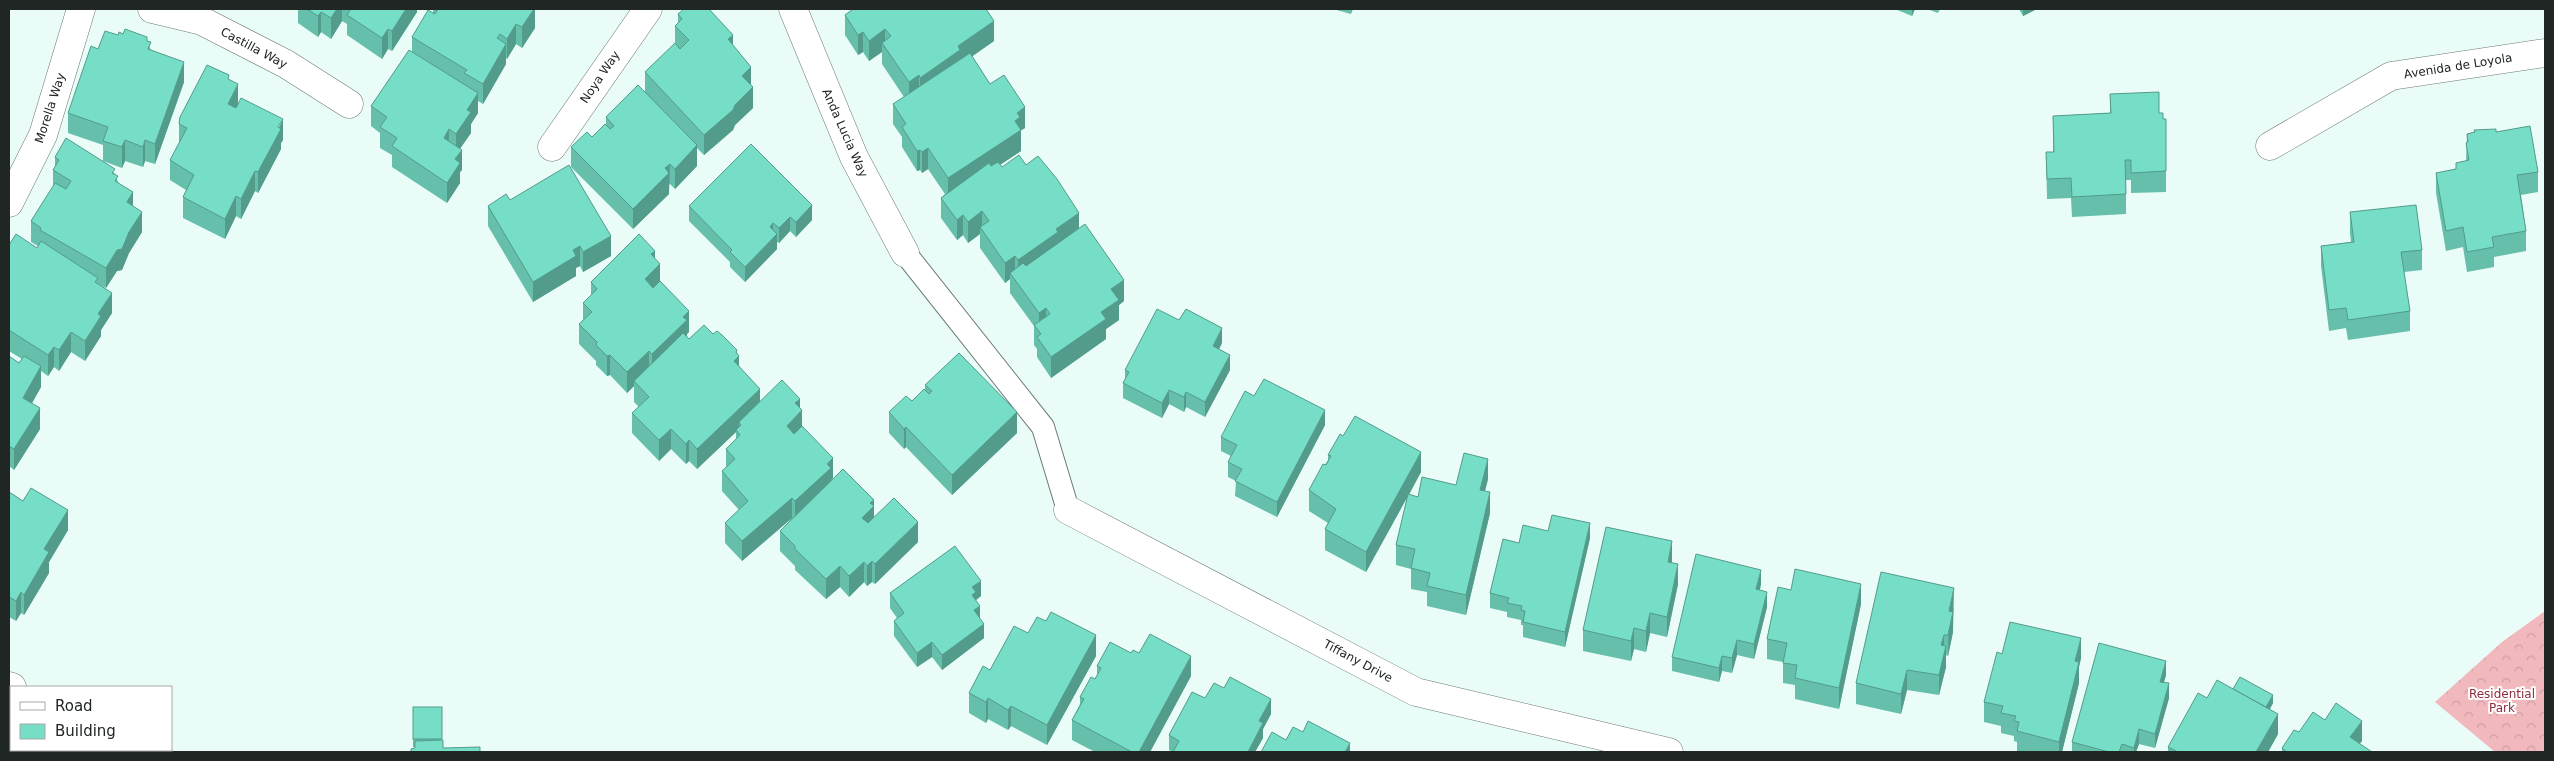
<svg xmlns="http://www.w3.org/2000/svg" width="2554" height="761" viewBox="0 0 2554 761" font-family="'DejaVu Sans',sans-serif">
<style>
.forest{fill:url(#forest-crowns)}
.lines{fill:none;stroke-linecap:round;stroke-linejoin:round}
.lane-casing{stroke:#6b7a76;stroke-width:24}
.street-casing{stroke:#6b7a76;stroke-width:29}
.lane{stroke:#fff;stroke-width:22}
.street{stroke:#fff;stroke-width:28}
.wall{fill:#65bfaa;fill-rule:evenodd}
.shaded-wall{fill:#539b8b}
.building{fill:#76dec6;stroke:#539b8b}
.labels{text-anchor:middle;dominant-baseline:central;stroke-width:4;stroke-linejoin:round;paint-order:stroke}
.street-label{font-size:12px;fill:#202624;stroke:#fff}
.park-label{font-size:12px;fill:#8e2b3f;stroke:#fff}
</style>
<defs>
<pattern id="forest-crowns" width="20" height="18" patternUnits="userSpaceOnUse" patternTransform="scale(1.25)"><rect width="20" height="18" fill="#f1b9be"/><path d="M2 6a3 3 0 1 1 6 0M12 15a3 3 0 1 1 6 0" fill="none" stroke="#ce9fa3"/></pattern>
</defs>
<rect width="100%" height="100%" fill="#eafcf7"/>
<polygon class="forest" points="2545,611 2545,752 2495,752 2435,702 2502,642"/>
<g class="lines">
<defs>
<polyline id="lane" points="905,253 1043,427 1068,510"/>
<g id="street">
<polyline points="152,9 202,21 286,64 349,104"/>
<polyline points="793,9 854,157 905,253"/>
<polyline points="2270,146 2391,76 2545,53"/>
<polyline points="552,147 648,9"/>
<polyline points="9,203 43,135 81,9"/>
<polyline points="1068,510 1416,692 1669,752"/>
<polyline points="9,686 12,687"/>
</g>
</defs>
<use href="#lane" class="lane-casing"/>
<use href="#street" class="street-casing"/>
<use href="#lane" class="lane"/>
<use href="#street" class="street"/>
</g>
<g class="wall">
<polygon points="298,9 417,9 417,12 392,51 388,49 382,59 347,35 347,24 342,21 331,39 321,32 318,37 298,23"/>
<polygon points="433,9 535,9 535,28 522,48 516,44 507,59 506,58 506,64 483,104 478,101 478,113 471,124 471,133 460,149 462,170 460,172 460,183 447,203 392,167 392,155 380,148 380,133 371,126 371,106 412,52 412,37 433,13"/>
<polygon points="1333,9 1353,9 1351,14"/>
<polygon points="1895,9 1915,9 1912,16"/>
<polygon points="1927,9 1940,9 1938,13"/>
<polygon points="2019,9 2037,9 2023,16"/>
<polygon points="678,14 733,45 751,86 753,108 735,125 733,130 704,155 697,148 697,166 675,189 670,184 669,185 669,194 633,229 571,167 571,147 592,137 606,125 606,117 645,92 645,72 675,44 675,26 678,23"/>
<polygon points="845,15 994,41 972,56 990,84 1025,128 1021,130 1021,151 1000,165 1002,167 1026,165 1079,229 1124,301 1119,305 1119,320 1106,329 1106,339 1051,378 1037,357 1037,349 1034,345 1034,326 1010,293 1010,279 1005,283 980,248 980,234 968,243 963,235 957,240 941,218 941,198 945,194 928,169 922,173 920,170 917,171 902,147 902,137 893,124 893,104 904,97 882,64 882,52 869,61 863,52 858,55 845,35"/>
<path d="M118,35l29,6 4,9 33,32 -29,82 -10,-3 -2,6 -18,-6 -3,7 -19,-7 12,13 3,8 15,24 9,26 -13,21 -7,17 -5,1 -11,17 -8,-4 14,29 -11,17v6l-16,25 -14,-9 -12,19 -5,-4 -6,9 -7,-5v16l-9,16 8,26 -26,41 -5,-4v-221l28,3 1,-2 -7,-4v-21l22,-34v-17l2,-3v-10l48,4v-16l-35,-12v-20l30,-64zM9,351l13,8 -3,4 -10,-7z"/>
<polygon points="229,80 238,104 283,140 281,143 281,149 258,193 255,191 241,219 236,216 225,239 183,218 183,197 186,190 170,180 170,160 179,144 179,124"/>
<polygon points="2110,94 2159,113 2163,119 2166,119 2166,192 2131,193 2131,180 2126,180 2126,214 2072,217 2071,198 2047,199 2046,152 2053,152 2053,116 2110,113"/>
<polygon points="2474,130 2496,132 2538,172 2538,192 2521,195 2526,231 2526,251 2494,257 2494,267 2467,272 2463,247 2446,251 2436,193 2436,173 2456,169 2456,163 2466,161 2467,134 2474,132"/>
<polygon points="751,144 812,220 796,237 790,231 779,243 777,242 777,249 745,282 730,267 730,262 689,221 689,206"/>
<polygon points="510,200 611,256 583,272 580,266 576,268 576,276 533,302 488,226 488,206"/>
<polygon points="2350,212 2422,250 2422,270 2404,272 2410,311 2410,331 2348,340 2346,328 2329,331 2321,266 2321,246 2351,242 2350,233"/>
<polygon points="655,259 660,282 689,332 687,334 687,336 689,339 713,334 737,353 739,366 760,401 800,407 802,427 833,478 831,480 874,500 874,517 918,542 875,584 872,582 867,586 864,582 849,597 840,587 826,599 795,570 795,566 780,551 780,531 792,518 742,561 725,543 725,523 739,510 722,491 722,471 726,468 726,449 736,439 736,432 697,469 689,461 686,464 671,449 659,461 632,433 632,413 639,407 634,402 634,386 627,393 610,375 607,376 596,365 596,361 579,344 579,324 583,320 583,303 591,295 591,282"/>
<polygon points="1222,343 1219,349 1230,370 1205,417 1186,407 1184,412 1169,404 1162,418 1123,398 1123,383 1125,379 1125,370"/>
<polygon points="925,385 1017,433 952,495 906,447 904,449 889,433 889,412 912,401 925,390"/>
<polygon points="1254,396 1325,425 1277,517 1235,496 1236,481 1228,477 1228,462 1231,456 1221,451 1221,437"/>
<polygon points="1343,436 1421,472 1409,495 1418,497 1456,485 1488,479 1485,491 1490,513 1466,615 1427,606 1427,592 1411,589 1411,569 1396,565 1396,545 1408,496 1366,572 1325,550 1325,529 1328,523 1309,511 1309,490 1328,460 1328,455"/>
<polygon points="9,492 68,530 49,562 49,573 24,615 21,613 16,621 9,617"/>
<polygon points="1548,531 1590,538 1565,647 1523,637 1523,625 1521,625 1521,620 1507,617 1507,612 1490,608 1490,593 1519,543"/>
<polygon points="1672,561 1672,562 1678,584 1667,637 1650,633 1646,652 1634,649 1631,661 1583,651 1583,630"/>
<polygon points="1761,584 1760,590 1767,607 1754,659 1737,655 1732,673 1722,671 1719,682 1672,671 1672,657"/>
<polygon points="890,593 981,596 976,600 984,638 942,670 932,657 917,667 894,636 894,621 897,618 890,608"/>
<polygon points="1861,604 1839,709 1795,699 1795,685 1783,683 1783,662 1767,659 1767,639"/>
<polygon points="1954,608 1953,612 1953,632 1948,656 1946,655 1946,667 1939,695 1907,690 1901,714 1856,704 1856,683"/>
<polygon points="1028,633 1096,656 1047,745 1011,726 1008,730 988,719 986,723 969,713 969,693 990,670"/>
<polygon points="1131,653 1191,676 1150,752 1095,752 1072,740 1072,720 1080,704 1080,697 1097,676 1097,666"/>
<polygon points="2002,654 2081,658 2079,667 2079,683 2062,752 2017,752 2017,742 2014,741 2014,736 2001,733 2001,726 1984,722 1984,702"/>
<polygon points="2166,675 2164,682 2169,698 2155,748 2139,744 2136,752 2072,752 2072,742"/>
<polygon points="2233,689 2273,703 2270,709 2278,734 2268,752 2168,752 2168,747 2207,698"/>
<polygon points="1205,698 1271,714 1263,729 1263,738 1255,752 1173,752 1169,750 1169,735"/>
<polygon points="413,707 442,740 443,748 415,748 415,747 413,747"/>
<polygon points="2325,720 2362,741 2359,744 2372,752 2282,752 2282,748 2299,732"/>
</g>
<g class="shaded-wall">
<polygon points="337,9 342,9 342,21 331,39 331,18"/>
<polygon points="406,9 417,9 417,12 392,51 392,31"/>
<polygon points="534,9 535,9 535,28 522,48 522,27"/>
<polygon points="1912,9 1915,9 1912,16"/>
<polygon points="2023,9 2037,9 2023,16"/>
<polygon points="321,12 321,32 318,37 318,16"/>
<polygon points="994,21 994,41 960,65 920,98 920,78 958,46"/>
<polygon points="516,24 516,44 507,59 507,39"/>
<polygon points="388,29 388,49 382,59 382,38"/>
<polygon points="885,29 885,49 882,43 882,52 869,61 869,41"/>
<polygon points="863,32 863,52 858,55 858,35"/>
<polygon points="733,35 733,55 728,39"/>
<polygon points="506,44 506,64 483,104 483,84"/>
<polygon points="184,62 184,82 155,164 155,144"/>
<polygon points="751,67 751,88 742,76"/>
<polygon points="919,75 919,96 909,103 909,82"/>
<polygon points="238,84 238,104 228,124 228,104"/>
<polygon points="753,87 753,108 735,125 733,130 704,155 704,135"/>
<polygon points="478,93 478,113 471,124 471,133 456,154 456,134 467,110"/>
<polygon points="1025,107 1025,128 1020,131 1021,130 1021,151 948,199 948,178 1015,121 1017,113"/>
<polygon points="283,119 283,140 281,143 281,149 258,193 258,172"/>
<polygon points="449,129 449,150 444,138"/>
<polygon points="125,140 125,161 122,168 122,147"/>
<polygon points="145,140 145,161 143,167 143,147"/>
<polygon points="697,145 697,166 675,189 675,169"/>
<polygon points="928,148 928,169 922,173 922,152"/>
<polygon points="462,150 462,170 460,172 460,183 447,203 447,183 455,159"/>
<polygon points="920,150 920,170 917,171 917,151"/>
<polygon points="670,164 669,194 633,229 633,209 665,168"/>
<polygon points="255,171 255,191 241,219 241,199"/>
<polygon points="133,192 133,212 127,202"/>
<polygon points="236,196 236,216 225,239 225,219"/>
<polygon points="812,205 812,220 796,237 796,222"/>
<polygon points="982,211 982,231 980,227 980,234 968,243 968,222"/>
<polygon points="142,212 142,232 129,253 122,270 117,271 106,288 106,268"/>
<polygon points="1079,213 1079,233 1018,280 1018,260 1056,229"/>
<polygon points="963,215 963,235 957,240 957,220"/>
<polygon points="790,217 790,231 779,243 779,228"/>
<polygon points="773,223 773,238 770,227"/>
<polygon points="777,234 777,249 745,282 745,267"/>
<polygon points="611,236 611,256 583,272 583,252"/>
<polygon points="580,246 580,266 576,268 576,276 533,302 533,282 573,250"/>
<polygon points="655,251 655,268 660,264 660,284 645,299 645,279 651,254"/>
<polygon points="1015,256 1015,276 1010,273 1010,279 1005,283 1005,263"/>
<polygon points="1124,280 1124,301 1119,305 1119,320 1106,329 1106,339 1051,378 1051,357 1101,312 1111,289"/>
<polygon points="112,293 112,313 101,330 101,336 85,361 85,341 98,314"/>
<polygon points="1046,308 1046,328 1039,332 1039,313"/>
<polygon points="689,311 689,332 687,334 687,340 652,374 652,354 683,317"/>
<polygon points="1222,328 1222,343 1213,361 1213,346"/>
<polygon points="71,332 71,352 59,371 59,350"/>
<polygon points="54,347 54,367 48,376 48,355"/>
<polygon points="737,350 737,358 739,356 739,376 734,361 736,352"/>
<polygon points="649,351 649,371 634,381 634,386 627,393 627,372"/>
<polygon points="610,355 610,375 607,376 607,356"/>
<polygon points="1230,355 1230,370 1205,417 1205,402"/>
<polygon points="41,366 41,387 23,419 23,398"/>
<polygon points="760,389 760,409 741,425 739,422 739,429 736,430 736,432 697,469 697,449"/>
<polygon points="1169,390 1169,404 1162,418 1162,403"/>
<polygon points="1186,392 1186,407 1184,412 1184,397"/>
<polygon points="800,399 800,413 802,410 802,430 787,446 787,426 795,403"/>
<polygon points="40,408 40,429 14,470 14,449"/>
<polygon points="1325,410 1325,425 1277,517 1277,502"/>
<polygon points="1017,412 1017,433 952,495 952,475"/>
<polygon points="906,427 906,447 904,449 904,429"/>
<polygon points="671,429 671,449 659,461 659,440"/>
<polygon points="689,440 689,461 686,464 686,444"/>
<polygon points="1421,452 1421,472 1366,572 1366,552"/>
<polygon points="833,458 833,478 795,522 795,501"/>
<polygon points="1488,459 1488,479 1480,510 1480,490"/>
<polygon points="1490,492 1490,513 1466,615 1466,595"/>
<polygon points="792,498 792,518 742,561 742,541"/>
<polygon points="874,500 874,527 862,538 862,518 870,503"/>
<polygon points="68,510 68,530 49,562 49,573 24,615 24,595 44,549"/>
<polygon points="918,522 918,542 875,584 875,564"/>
<polygon points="1590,523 1590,538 1565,647 1565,632"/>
<polygon points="1672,541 1672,561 1668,582 1668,562"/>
<polygon points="872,561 872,582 867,586 867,566"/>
<polygon points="864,562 864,582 849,597 849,576"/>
<polygon points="1678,564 1678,584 1667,637 1667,617"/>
<polygon points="840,566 840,587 826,599 826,579"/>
<polygon points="1761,570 1761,584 1756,604 1756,589"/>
<polygon points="981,581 981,596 976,600 972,610 972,587"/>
<polygon points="1861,584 1861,604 1839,709 1839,688"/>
<polygon points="1954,588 1953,632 1948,656 1949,611"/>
<polygon points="21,592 21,613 16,621 16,601"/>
<polygon points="1767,592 1767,607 1754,659 1754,644"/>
<polygon points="980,606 980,621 974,610"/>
<polygon points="1650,613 1650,633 1646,652 1646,631"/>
<polygon points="984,624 984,638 942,670 942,655"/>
<polygon points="1634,628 1634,649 1631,661 1631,641"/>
<polygon points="1096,635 1096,656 1047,745 1047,725"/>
<polygon points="1944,635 1944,654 1946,646 1946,667 1939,695 1939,675 1941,645"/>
<polygon points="2081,638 2081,658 2079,667 2079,683 2062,752 2059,752 2059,742 2075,661"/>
<polygon points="1737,640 1737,655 1732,673 1732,658"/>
<polygon points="932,642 932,657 917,667 917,653"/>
<polygon points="1191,656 1191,676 1150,752 1139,752"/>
<polygon points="1722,656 1722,671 1719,682 1719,668"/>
<polygon points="2166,661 2166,675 2160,696 2160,682"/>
<polygon points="1907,670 1907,690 1901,714 1901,694"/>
<polygon points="2169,683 2169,698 2155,748 2155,734"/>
<polygon points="2273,695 2273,703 2263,720 2263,712"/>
<polygon points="988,698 988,719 986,723 986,702"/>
<polygon points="1271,699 1271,714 1263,729 1263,738 1255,752 1248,752 1259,721"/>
<polygon points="1011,706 1011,726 1008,730 1008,710"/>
<polygon points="2278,714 2278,734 2268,752 2256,752"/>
<polygon points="2362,721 2362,741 2353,752 2350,737"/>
<polygon points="2139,729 2139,744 2136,752 2134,752 2134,748"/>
<polygon points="1350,743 1350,752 1345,752"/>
<polygon points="10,744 10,752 9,752 9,746"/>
</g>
<g class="building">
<polygon points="307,9 337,9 331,18 321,12 318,16"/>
<polygon points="351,9 406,9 392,31 388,29 382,38 347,15"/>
<polygon points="438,9 534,9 522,27 516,24 507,39 500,34 497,38 506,44 483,84 464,73 467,70 412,37 428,10 435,14"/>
<polygon points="684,9 709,9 733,35 728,39 751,67 742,76 753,87 735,105 733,110 704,135 645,72 675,43 680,49 689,40 675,26 682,19 678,14"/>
<polygon points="853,9 986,9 994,21 958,46 960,50 920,78 919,75 909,82 882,43 891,36 885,29 869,41 863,32 858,35 845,15"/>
<polygon points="125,29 147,37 147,41 151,42 148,49 184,62 155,144 145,140 143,147 125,140 122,147 103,141 108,127 68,113 91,46 98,49 105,31 118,35 119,32 123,34"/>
<polygon points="409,50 478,93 467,110 471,112 456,134 449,129 444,138 462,150 455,159 460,163 447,183 392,146 397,138 380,127 387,117 371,106"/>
<polygon points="970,53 990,84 1004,75 1025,107 1017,113 1020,117 1015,121 1021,130 948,178 928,148 922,152 920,150 917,151 902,127 906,124 893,104"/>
<polygon points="207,65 229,75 228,79 238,84 228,104 236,108 241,98 283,119 278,127 281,129 258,172 255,171 241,199 236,196 225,219 183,197 194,175 170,160 187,128 179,124 180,117"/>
<polygon points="638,85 697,145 675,169 670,164 665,168 669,173 633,209 571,147 587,132 592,137 605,124 610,129 614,126 606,117"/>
<polygon points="2159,92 2159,113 2163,113 2163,119 2166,119 2166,171 2131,173 2131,160 2125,160 2126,194 2072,197 2071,178 2047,179 2046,152 2054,152 2053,116 2111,113 2110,94"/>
<polygon points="2530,126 2538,172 2517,175 2526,231 2492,237 2494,247 2467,252 2463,227 2446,231 2436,173 2456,169 2456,163 2469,160 2466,143 2468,142 2467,134 2475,132 2474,130 2496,129 2496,132"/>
<polygon points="66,138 115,169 112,173 118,176 115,181 133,192 127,202 142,212 129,232 122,249 117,250 106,268 40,230 41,228 31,221 55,183 66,189 71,181 53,170 59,160 55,157"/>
<polygon points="751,144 812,205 796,222 790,217 779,228 773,223 770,227 777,234 745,267 730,252 732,250 689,206"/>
<polygon points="1019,155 1026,165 1038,156 1057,179 1079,213 1056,229 1058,232 1018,260 1015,256 1005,263 980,227 989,221 982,211 968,222 963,215 957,220 941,198 989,163 991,166 998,162 1002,167"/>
<polygon points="569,165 611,236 583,252 580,246 573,250 576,256 533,282 488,206 506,194 510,200"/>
<polygon points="2416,205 2422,250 2401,252 2410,311 2348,320 2346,308 2329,310 2321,246 2354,242 2350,212"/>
<polygon points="1085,224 1124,280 1111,289 1119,300 1101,312 1106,319 1051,357 1037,337 1041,334 1034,325 1050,314 1046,308 1039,313 1010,273 1023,263 1026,266"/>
<polygon points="16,234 37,248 41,241 98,278 95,282 112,293 98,314 101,316 85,341 71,332 59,350 54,347 48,355 9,330 9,245"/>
<polygon points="639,234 655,251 651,254 660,264 645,279 653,288 660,281 689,311 683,317 687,320 652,354 649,351 627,372 610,355 607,356 596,345 597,342 579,324 592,312 583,303 597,289 591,282"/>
<polygon points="1157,309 1179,320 1186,309 1222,328 1213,346 1230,355 1205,402 1186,392 1184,397 1169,390 1162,403 1123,383 1129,372 1125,370"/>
<polygon points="704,325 713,334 717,331 722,335 737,350 736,352 739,356 734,361 760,389 697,449 689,440 686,444 671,429 659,440 632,413 649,397 634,381 683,333 689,339"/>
<polygon points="959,353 1017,412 952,475 906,427 904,429 889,412 906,396 912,401 924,389 929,394 932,391 925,385"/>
<polygon points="9,356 19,363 24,356 41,366 23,398 40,408 14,449 9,446"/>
<polygon points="1264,379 1325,410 1277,502 1235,481 1242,469 1228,462 1237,445 1221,437 1245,391 1254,396"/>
<polygon points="782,380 800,399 795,403 802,410 787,426 794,434 802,426 833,458 827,464 831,468 795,501 792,498 742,541 725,523 748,501 722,471 735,459 726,449 740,435 736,430 741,425 739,422"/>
<polygon points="1355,416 1421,452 1366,552 1325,529 1336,509 1309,490 1323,464 1326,465 1331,456 1328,455 1340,434 1343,436"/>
<polygon points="1464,453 1488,459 1480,490 1490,492 1466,595 1427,586 1430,573 1411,568 1415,549 1396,545 1408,494 1418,497 1422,477 1456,485"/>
<polygon points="843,469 874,500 870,503 874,506 862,518 868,523 894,498 918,522 875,564 872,561 867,566 864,562 849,576 840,566 826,579 795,549 795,546 780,531"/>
<polygon points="31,488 68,510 44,549 49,552 24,595 21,592 16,601 9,597 9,492 23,501"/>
<polygon points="1552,515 1590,523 1565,632 1523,622 1525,611 1521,610 1522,606 1507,603 1509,598 1490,593 1503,539 1519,543 1523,525 1548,531"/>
<polygon points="1606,527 1672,541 1668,562 1678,564 1667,617 1650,613 1646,631 1634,628 1631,641 1583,630"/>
<polygon points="955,546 981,581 972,587 976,592 972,595 980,606 974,610 984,624 942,655 932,642 917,653 894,621 904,613 890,593"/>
<polygon points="1696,554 1761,570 1756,589 1767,592 1754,644 1737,640 1732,658 1722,656 1719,668 1672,657"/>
<polygon points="1795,569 1861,584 1839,688 1795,678 1797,665 1783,663 1787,643 1767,639 1778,587 1791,590"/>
<polygon points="1881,572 1954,588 1949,611 1953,612 1948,635 1944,635 1941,645 1946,646 1939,675 1907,670 1901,694 1856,683"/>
<polygon points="1051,612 1096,635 1047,725 1011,706 1008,710 988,698 986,702 969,693 983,666 990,670 1014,626 1028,633 1037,617 1046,621"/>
<polygon points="2010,622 2081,638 2075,661 2079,662 2059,742 2017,731 2019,722 2014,721 2016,716 2001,713 2003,706 1984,702 1997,652 2002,654"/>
<polygon points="1150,634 1191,656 1139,752 1132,752 1072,720 1084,699 1080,697 1091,677 1095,679 1101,668 1097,666 1110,642 1131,653 1133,650 1139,653"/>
<polygon points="2099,643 2166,661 2160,682 2169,683 2155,734 2139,729 2134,748 2122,744 2119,752 2109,752 2072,742"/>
<polygon points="1230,677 1271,699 1259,721 1263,723 1248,752 1173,752 1179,741 1169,735 1192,692 1205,698 1214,683 1224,688"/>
<polygon points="2240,677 2273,695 2266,707 2233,689"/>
<polygon points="2217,680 2278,714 2256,752 2178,752 2168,747 2198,693 2207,698"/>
<polygon points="2336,703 2362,721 2350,737 2372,752 2286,752 2287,752 2282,748 2294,730 2299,732 2313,712 2325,720"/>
<rect x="413" y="707" width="29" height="32"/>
<polygon points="1308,721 1350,743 1345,752 1261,752 1272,732 1286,740 1293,727 1303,732"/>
<polygon points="443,740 443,748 480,747 480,752 411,752 411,749 415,748 415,741"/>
</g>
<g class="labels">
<g class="street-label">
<text transform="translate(254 48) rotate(28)">Castilla Way</text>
<text transform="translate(2458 66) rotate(-9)">Avenida de Loyola</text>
<text transform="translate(600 77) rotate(-56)">Noya Way</text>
<text transform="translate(50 108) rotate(-72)">Morella Way</text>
<text transform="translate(845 133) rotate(66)">Anda Lucia Way</text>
<text transform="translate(1358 661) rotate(28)">Tiffany Drive</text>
</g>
<g class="park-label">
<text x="2502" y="694">Residential<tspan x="2502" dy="14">Park</tspan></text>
</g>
</g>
<rect width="2554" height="761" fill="none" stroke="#202624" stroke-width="20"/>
<rect x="10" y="686" width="162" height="65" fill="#ffffff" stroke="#a6a8a7"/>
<rect x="20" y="702" width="25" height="8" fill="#ffffff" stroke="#a6a8a7"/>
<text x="55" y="711" font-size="15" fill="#202624">Road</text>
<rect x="20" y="724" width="25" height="15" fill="#76dec6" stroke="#a6a8a7"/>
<text x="55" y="736" font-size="15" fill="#202624">Building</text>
</svg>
